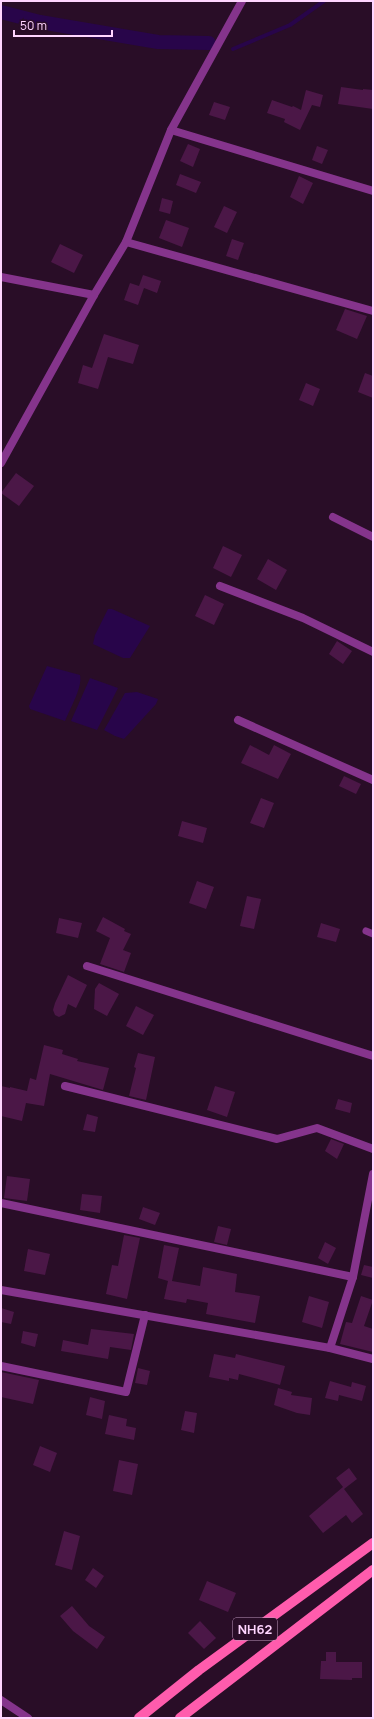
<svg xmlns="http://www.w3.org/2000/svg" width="374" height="1719" viewBox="0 0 374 1719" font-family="Manrope,sans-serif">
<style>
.water{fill:#28054a}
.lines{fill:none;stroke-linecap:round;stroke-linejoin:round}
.stream{stroke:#28054a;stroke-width:4}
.canal{stroke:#28054a;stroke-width:14}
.building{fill:#4b1747}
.lane{stroke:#85348c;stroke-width:7}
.street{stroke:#85348c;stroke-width:8}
.primary{stroke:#ff5cad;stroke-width:10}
.labels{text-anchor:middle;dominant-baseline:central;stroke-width:4;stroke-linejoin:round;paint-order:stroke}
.shield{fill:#290d27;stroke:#bf99be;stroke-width:1}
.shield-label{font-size:13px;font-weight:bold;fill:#ffd5ff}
</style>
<rect width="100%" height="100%" fill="#290d27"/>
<g class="water">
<polygon points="108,609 112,609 150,626 130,658 123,658 93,644 95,635"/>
<path d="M47,666l33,9c3,11 -10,34 -15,46l-35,-12 -1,-3z"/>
<polygon points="90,678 118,688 97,730 71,721"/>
<polygon points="137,692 158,699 156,704 124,739 115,736 104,730 125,693"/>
</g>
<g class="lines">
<polyline class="stream" points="233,49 290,25 324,1"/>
<polyline class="canal" points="1,12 40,22 158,42 209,43"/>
</g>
<g class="building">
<polygon points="341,87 363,90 363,89 373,90 373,109 338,104"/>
<polygon points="306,90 323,95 320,107 312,105 300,130 284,122 285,119 267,113 272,100 292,107 293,106 301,110"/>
<polygon points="214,102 230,107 225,120 209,115"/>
<polygon points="188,144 200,149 193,167 180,161"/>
<polygon points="317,146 328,150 322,164 312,160"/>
<polygon points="180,174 201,182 196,193 176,185"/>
<polygon points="299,176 313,183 303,204 290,197"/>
<polygon points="162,198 173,201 170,214 159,211"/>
<polygon points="224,206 237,212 227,233 214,227"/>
<polygon points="166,220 189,228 182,247 159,238"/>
<polygon points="232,239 244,243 238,260 226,256"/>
<polygon points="60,244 83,255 74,273 51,262"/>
<polygon points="143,275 161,281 157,293 144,288 138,305 124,300 130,283 139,286"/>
<polygon points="345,309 367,316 357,339 336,330"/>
<polygon points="104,334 139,345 133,364 108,357 98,389 78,383 83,365 92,368"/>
<polygon points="365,373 373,376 373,398 358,392"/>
<polygon points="306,383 320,389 313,406 299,400"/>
<polygon points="16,473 34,486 19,506 1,493"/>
<polygon points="223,546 242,555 231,577 213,568"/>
<polygon points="268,559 287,570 276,590 257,579"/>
<polygon points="205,595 224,604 214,625 195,616"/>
<polygon points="337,641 352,651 343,664 329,654"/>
<polygon points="250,745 269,755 274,745 291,754 278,779 241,763"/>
<polygon points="344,776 361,784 356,794 339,786"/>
<polygon points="261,798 274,803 264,828 250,823"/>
<polygon points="182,821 207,828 203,843 178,836"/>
<polygon points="197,881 214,887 206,909 189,903"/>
<polygon points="247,896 261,899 254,929 240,926"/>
<polygon points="103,917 125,929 124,931 131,934 123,950 131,953 124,972 100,964 110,938 96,931"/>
<polygon points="59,918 82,923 78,938 56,933"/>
<polygon points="321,923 340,929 336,942 317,937"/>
<polygon points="68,975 87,985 76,1008 68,1004 65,1014 59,1017 55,1015 53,1010 55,1003"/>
<polygon points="99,983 119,994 107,1016 94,1009 95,989"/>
<polygon points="136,1006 154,1015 143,1035 126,1026"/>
<polygon points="44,1045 63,1050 62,1054 78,1059 77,1061 109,1068 103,1090 50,1074 44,1106 26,1103 22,1121 1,1116 1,1086 10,1088 10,1087 27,1091 30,1078 36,1080"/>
<polygon points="138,1053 155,1057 146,1100 129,1096 136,1068 134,1067"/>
<polygon points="215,1086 235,1092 227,1117 207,1110"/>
<polygon points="338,1099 352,1103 350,1113 335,1109"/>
<polygon points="87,1114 98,1117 95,1132 83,1130"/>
<polygon points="331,1139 344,1144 337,1159 325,1151"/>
<polygon points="7,1176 30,1179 27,1201 4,1198"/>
<polygon points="82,1194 102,1196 100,1213 80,1210"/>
<polygon points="143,1207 160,1213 155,1225 139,1219"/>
<polygon points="218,1226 231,1229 227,1245 214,1242"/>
<polygon points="124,1235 140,1238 127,1299 106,1294 112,1265 118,1266"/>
<polygon points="325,1242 336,1248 328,1264 318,1258"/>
<polygon points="164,1245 179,1248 172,1281 200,1286 203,1267 237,1274 235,1292 260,1296 255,1323 206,1314 208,1303 187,1299 186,1303 164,1299 168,1281 158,1278"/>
<polygon points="28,1249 50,1254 45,1275 24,1271"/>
<polygon points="364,1265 373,1267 373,1278 361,1275"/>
<polygon points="309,1296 329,1302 322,1328 302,1322"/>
<polygon points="361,1296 373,1300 364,1326 373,1329 373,1352 340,1344 346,1322 352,1323"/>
<polygon points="1,1308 14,1312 11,1324 1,1322"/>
<polygon points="91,1329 134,1334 131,1350 110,1347 108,1359 61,1351 63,1340 88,1345"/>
<polygon points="23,1331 38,1334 35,1347 21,1343"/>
<polygon points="214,1354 235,1358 236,1354 285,1366 280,1385 239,1374 238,1380 229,1378 229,1381 209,1377"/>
<polygon points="138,1368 150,1371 147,1385 135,1383"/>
<polygon points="1,1372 39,1380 33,1404 1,1397"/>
<polygon points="330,1381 351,1387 352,1382 366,1386 362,1401 339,1395 338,1401 325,1398"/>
<polygon points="278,1388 292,1392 291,1395 312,1398 310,1415 297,1413 274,1405"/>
<polygon points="90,1397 105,1401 102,1419 86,1415"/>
<polygon points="185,1411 197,1413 194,1433 181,1430"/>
<polygon points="109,1415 127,1419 126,1426 136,1428 134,1440 105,1434"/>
<polygon points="40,1446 57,1453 50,1472 33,1465"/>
<polygon points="119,1460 138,1464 132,1495 113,1491"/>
<polygon points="349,1468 357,1479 344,1489 363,1514 352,1523 346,1515 323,1533 309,1516 343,1487 336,1478"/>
<polygon points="64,1531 80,1536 72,1570 55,1565"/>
<polygon points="93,1568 104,1576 96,1588 85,1580"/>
<polygon points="207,1581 236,1593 228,1612 199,1600"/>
<polygon points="72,1606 89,1626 105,1637 97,1649 73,1631 60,1616"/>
<polygon points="200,1621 216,1638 204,1649 188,1633"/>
<polygon points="326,1652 336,1652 336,1662 362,1662 362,1678 352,1678 352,1680 320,1679 321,1661 326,1661"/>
</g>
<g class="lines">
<polyline class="lane" points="366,931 373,934"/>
<g class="street">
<polyline points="171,130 373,191"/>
<polyline points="126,242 373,311"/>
<polyline points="1,277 94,295"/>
<polyline points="1,463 94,295 126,242 171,130 242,1"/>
<polyline points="333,517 373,537"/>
<polyline points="220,586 303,618 373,652"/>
<polyline points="238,720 373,780"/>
<polyline points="87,966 373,1056"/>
<polyline points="65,1086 277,1139 317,1128 373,1149"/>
<polyline points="1,1203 353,1277"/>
<polyline points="1,1290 330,1348 373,1359"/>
<polyline points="330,1348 353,1277 373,1174"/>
<polyline points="1,1366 126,1392 145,1315"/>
<polyline points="1,1700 28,1718"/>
</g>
<g class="primary">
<polyline points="139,1718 199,1670 373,1543"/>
<polyline points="180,1718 373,1570"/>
</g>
</g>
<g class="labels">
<rect class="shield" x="233" y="1618" width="44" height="22" rx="3"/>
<g class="shield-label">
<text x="255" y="1629">NH62</text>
</g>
</g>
<rect width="374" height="1719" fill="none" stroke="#ffd5ff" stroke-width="4"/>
<path d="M14 30v6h98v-6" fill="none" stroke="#ffd5ff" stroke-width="2"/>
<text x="20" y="30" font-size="12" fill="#ffd5ff" stroke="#290d27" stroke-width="3" paint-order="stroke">50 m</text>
</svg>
